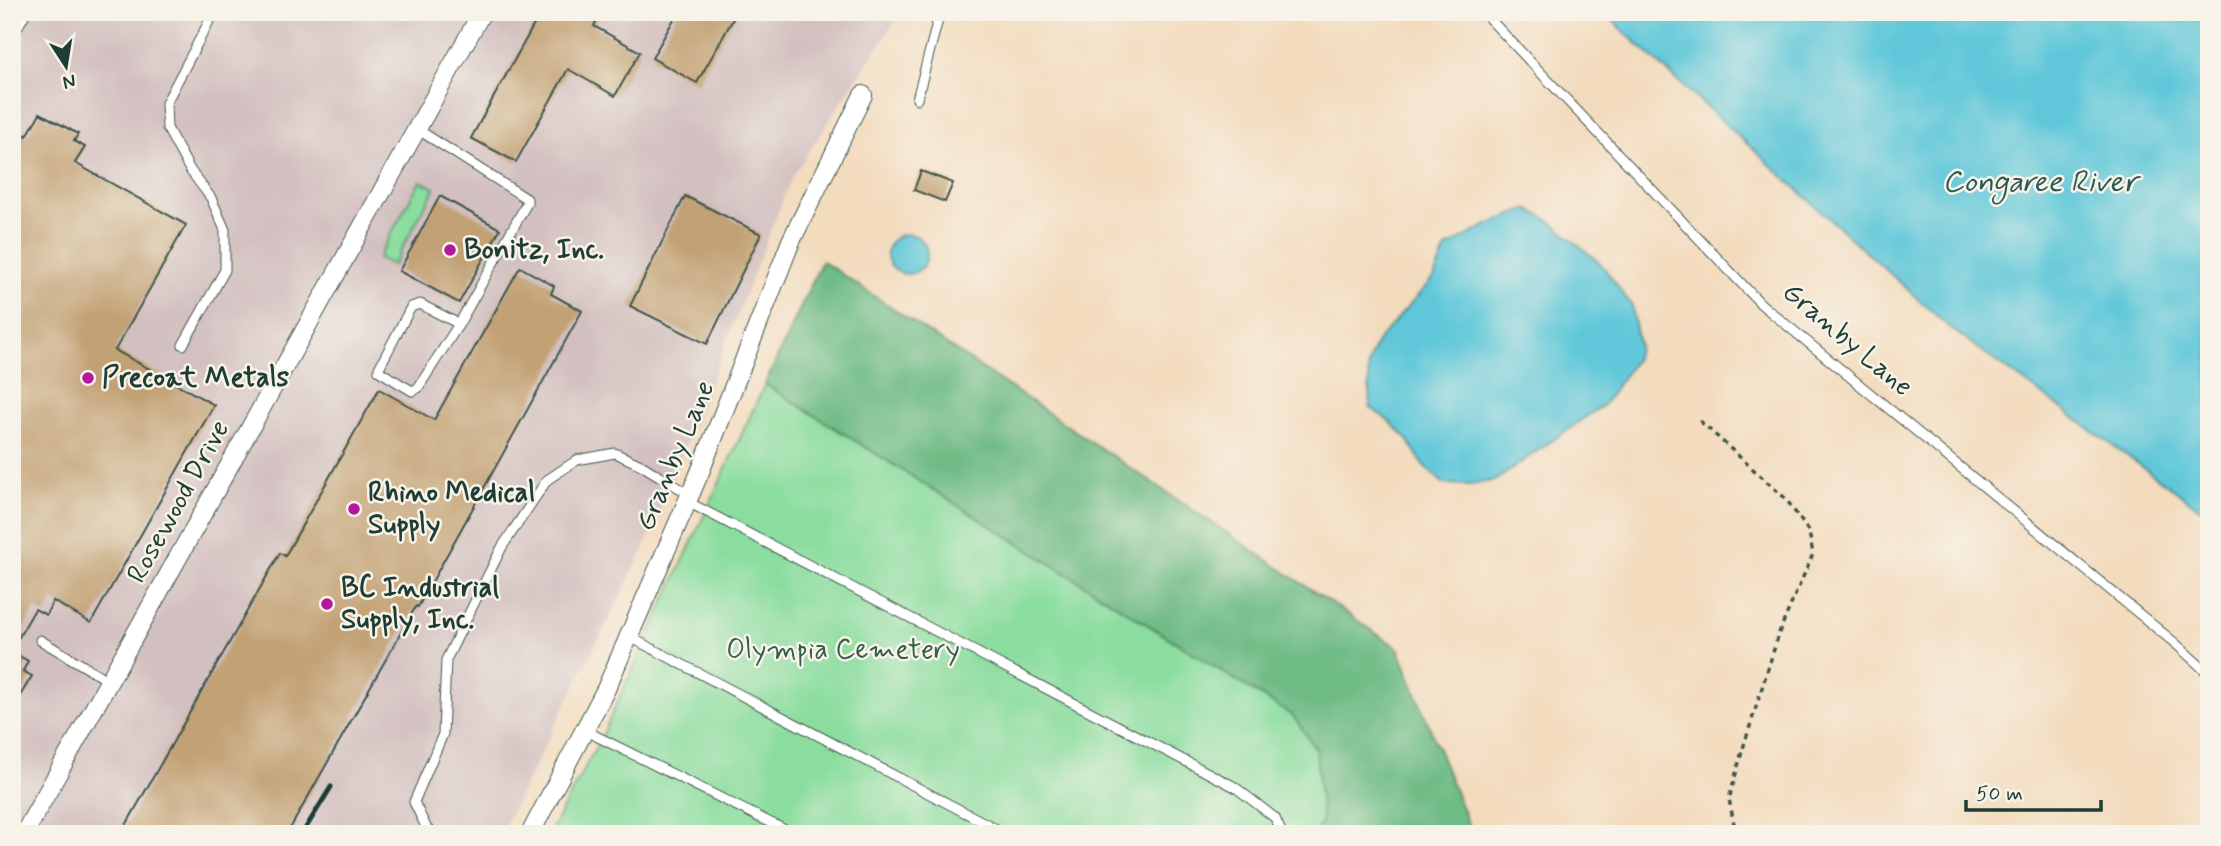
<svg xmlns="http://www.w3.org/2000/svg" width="2221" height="846" viewBox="0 0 2221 846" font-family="Mynerve,sans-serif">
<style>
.industrial{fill:#d2bfbf}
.green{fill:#8add9f;stroke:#548d6a;stroke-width:2}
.forest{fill:#6fbc86;stroke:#477c5d;stroke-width:2}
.water{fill:#5ec7d9;stroke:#3e8286;stroke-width:2}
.building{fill:#c2a174}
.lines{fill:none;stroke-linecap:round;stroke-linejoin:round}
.lane-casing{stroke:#3f5549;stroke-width:11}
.street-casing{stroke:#3f5549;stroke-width:20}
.path{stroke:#3f5549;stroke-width:3.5;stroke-dasharray:5 5;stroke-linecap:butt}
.lane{stroke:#fff;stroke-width:9}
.street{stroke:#fff;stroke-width:18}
.rail{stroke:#1f3d34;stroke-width:5}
.poi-dot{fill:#b5179e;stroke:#f7f3e8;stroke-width:2.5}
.labels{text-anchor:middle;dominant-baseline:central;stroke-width:5;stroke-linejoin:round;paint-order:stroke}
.poi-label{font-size:28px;font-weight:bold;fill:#1f3d34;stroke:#f7f3e8;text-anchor:start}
.street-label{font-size:28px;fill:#1f3d34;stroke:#f7f3e8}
.park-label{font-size:28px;fill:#345d49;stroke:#f7f3e8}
.water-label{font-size:30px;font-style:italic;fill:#2c5955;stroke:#f7f3e8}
</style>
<rect width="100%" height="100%" fill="#f7f3e8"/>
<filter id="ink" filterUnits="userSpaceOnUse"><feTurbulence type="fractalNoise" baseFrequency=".0143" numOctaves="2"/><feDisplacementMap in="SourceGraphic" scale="14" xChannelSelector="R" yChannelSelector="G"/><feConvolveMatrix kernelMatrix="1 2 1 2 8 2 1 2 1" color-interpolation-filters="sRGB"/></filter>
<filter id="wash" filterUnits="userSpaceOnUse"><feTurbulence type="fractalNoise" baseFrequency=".00686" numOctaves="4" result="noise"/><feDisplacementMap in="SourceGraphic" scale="28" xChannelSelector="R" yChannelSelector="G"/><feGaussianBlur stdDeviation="1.57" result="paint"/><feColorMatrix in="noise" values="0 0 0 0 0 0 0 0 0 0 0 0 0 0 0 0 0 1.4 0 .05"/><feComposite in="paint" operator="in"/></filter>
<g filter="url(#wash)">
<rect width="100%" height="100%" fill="#f3dbbe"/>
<polygon class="industrial" points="12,12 901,12 791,179 645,547 500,834 12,834"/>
<g class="green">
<polygon points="420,181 435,188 393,265 378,258"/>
<polygon points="765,384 1293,716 1316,749 1322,820 1315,834 549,834 601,738"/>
</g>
<polygon class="forest" points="822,261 1398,648 1472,834 1315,834 1322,820 1316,749 1293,716 765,384"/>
<g class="water">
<polygon points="1606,12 2209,12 2209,515 1950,328 1624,32"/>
<polygon points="1527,209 1549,220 1601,264 1632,306 1639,346 1635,360 1603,405 1496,480 1471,485 1444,484 1424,466 1408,440 1389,421 1370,407 1368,363 1377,342 1434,277 1446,248 1487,225"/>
<circle cx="907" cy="254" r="20"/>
</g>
<g id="blocks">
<g class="building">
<polygon points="541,12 601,12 594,26 640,52 615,96 568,69 516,162 471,138"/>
<polygon points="678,12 737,12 697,83 652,58"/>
<polygon points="40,113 78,134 74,141 85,147 75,163 186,225 115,350 214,405 91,623 53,601 46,615 35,609 12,649 12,128 27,136"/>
<polygon points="921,171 953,183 945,202 914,190"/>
<polygon points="440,196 500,229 459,303 399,271"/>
<polygon points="685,196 761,234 707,344 630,306"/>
<polygon points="520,267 554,286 551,294 582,311 418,607 416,606 287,834 121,834 280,553 285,556 379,389 434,420"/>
<polygon points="12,652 28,661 23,671 32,676 12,709"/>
</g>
</g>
</g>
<g filter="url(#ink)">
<use href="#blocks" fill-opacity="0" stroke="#3f5549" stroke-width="2"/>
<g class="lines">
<defs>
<g id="lane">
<polyline points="1483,12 1761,304 2176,644 2209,674"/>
<polyline points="12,37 26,12"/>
<polyline points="917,99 940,12"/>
<polyline points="417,129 527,199 527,203 459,324 418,388 412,391 379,371 379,368 411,307 420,304 459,324"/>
<polyline points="183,345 225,270 225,230 211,198 190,170 167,128 166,103 214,12"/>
<polyline points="686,501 1235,787 1275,818 1282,834"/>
<polyline points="628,636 1006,834"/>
<polyline points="40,640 109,681"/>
<polyline points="584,730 793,834"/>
<polyline points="435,834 427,829 414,802 443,734 446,660 502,547 547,480 577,460 615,453 641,465 689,494"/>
</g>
<g id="street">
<polyline points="24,834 482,12"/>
<polyline points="530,834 606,689 700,472 791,241 863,95"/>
</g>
</defs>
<use href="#lane" class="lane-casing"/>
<use href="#street" class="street-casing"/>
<polyline class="path" points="1700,421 1786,499 1809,532 1813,554 1780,630 1741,755 1729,799 1736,834"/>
<use href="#lane" class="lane"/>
<use href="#street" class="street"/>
<polyline class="rail" points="302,834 331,787"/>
</g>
</g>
<g class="poi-dot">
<circle cx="450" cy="250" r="7"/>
<circle cx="88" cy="378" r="7"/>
<circle cx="354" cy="509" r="7"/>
<circle cx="327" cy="604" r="7"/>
</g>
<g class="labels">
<g class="poi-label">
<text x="464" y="250">Bonitz, Inc.</text>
<text x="102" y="378">Precoat Metals</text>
<text x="368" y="493">Rhino Medical<tspan x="368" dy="32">Supply</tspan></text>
<text x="341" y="588">BC Industrial<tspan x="341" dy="32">Supply, Inc.</tspan></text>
</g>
<g class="street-label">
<text transform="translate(1847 340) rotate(40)">Granby Lane</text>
<text transform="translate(676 456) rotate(-67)">Granby Lane</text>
<text transform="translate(179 502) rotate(-61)">Rosewood Drive</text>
</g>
<g class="park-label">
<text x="843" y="650">Olympia Cemetery</text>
</g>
<g class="water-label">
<text x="2040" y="182">Congaree River</text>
</g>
</g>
<rect width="2221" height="846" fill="none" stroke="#f7f3e8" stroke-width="42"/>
<g transform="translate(66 66) rotate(168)" stroke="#f7f3e8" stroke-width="5" paint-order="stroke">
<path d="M0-5L12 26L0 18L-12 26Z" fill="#1f3d34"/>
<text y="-10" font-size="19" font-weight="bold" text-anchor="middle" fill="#1f3d34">N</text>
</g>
<path d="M1966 800v10h135v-10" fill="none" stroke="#1f3d34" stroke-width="3.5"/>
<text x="1976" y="800" font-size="21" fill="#1f3d34" stroke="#f7f3e8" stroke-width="5" paint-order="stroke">50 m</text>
</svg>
